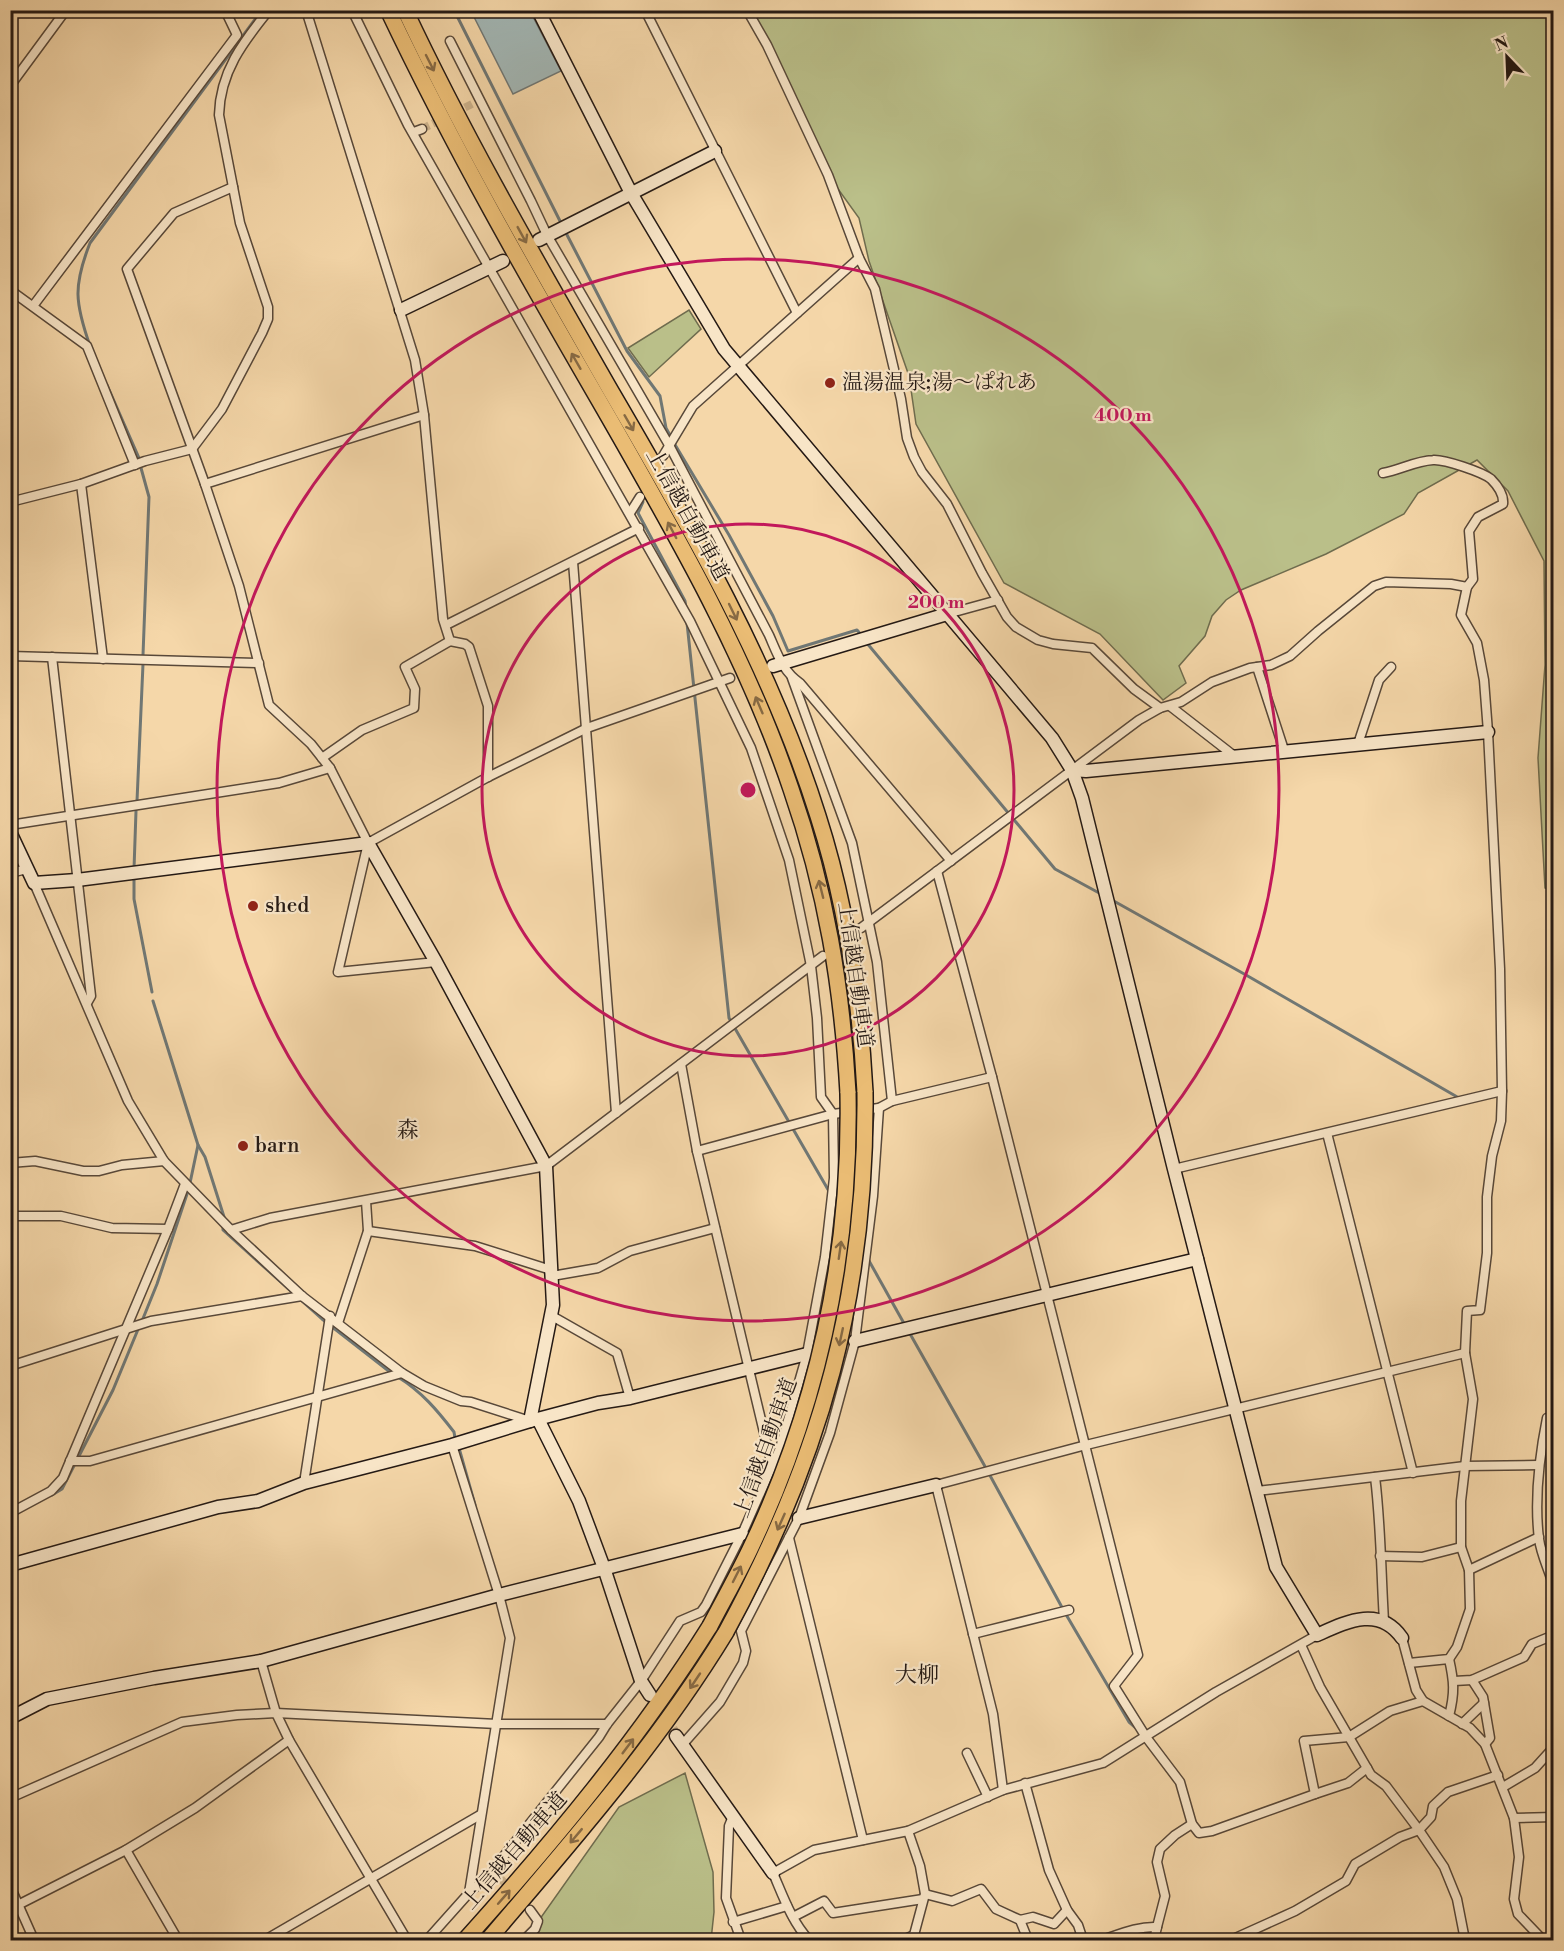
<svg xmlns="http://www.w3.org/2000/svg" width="1564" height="1951" viewBox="0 0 1564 1951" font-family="'Libre Bodoni','Noto Serif JP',serif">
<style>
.green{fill:#babf89;stroke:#6f6c4e;stroke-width:1.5}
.water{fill:#a2b6b4;stroke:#707774;stroke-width:1.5}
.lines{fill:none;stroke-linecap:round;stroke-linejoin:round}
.stream{stroke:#707774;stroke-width:3}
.street-tunnel{stroke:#cbb18b;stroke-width:8;stroke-dasharray:8 4;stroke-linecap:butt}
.secondary-tunnel{stroke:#cbb18b;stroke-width:12;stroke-dasharray:12 6;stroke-linecap:butt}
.street-casing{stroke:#584839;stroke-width:11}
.secondary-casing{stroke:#241914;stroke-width:15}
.highway-casing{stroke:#241914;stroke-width:18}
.street{stroke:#f8e5c7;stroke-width:8}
.secondary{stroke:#f8e5c7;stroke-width:12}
.highway{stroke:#eabc74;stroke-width:15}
.highway-bridge-casing{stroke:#241914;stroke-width:18;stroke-linecap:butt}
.highway-bridge{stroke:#eabc74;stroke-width:15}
.oneway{stroke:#876a44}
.ring{fill:none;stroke:#c2185b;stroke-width:3}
.poi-dot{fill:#8f2418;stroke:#f8e5c7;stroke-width:2}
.labels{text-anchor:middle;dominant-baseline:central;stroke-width:4.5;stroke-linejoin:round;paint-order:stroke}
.poi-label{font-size:21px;fill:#241914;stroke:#f8e5c7;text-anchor:start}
.street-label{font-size:21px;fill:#241914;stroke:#f8e5c7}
.neighbourhood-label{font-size:22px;fill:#241914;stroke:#f8e5c7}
.centre{fill:#c2185b;stroke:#f8e5c7;stroke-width:3}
.ring-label{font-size:18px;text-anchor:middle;font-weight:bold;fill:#c2185b;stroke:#f8e5c7;stroke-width:4.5;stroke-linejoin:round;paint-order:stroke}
</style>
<rect width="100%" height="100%" fill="#f5d7a9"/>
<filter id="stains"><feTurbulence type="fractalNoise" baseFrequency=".00333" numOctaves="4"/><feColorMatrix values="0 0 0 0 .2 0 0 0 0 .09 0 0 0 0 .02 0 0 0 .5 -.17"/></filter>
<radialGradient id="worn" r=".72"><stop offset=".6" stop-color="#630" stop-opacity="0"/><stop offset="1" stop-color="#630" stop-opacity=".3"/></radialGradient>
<g class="green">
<polygon points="747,11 1553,11 1553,891 1545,888 1538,758 1545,665 1544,561 1508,491 1477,460 1418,493 1404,514 1326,554 1241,590 1226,600 1212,616 1205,636 1179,666 1186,683 1163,700 1100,634 1004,583 916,424 909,376 869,261 859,218 828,175"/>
<polygon points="689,310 701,329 649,377 628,348"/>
<polygon points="685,1773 713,1872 714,1912 711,1940 525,1940 619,1807"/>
</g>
<polygon class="water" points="471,11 530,11 561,71 513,94"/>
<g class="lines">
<g class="stream">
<polyline points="454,10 562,225"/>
<polyline points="565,231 627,351 660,396 666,428 671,437"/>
<path d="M90,346c-15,-43 -17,-60 0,-103l172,-233"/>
<polyline points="107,385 139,458"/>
<polyline points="674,443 729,535 773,616 788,651 857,630 862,636"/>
<polyline points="141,468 149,497 143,655"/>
<polyline points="643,502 638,513 685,601 686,608"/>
<polyline points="687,623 729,1018 830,1193"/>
<polyline points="866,642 1055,869 1101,894"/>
<polyline points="137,801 143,664"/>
<polyline points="134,869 136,811"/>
<polyline points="134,879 134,899 152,992"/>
<polyline points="1112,900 1246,975 1459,1098"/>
<polyline points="153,1001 198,1145 190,1183"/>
<polyline points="198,1145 205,1157 225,1220"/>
<polyline points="223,1227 223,1230 322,1319 390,1372"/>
<polyline points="868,1259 906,1327"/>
<polyline points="142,1321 157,1284 187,1194"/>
<polyline points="909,1332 987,1470 1064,1611 1129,1722 1136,1728"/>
<path d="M398,1377c24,15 39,33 56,55l1,6"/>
<polyline points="459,1448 475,1505"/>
<polyline points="52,1495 62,1489 113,1390 139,1327"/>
</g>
<g class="street-tunnel">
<polyline points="422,129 472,104"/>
<polyline points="499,1877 524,1903"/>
</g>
<polyline class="secondary-tunnel" points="652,1699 676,1736"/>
<defs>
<g id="street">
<polyline points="306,10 415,360 424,415 443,619 450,641 465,644 469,647 488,706 488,777"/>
<polyline points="352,10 408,125 690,621 751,748 789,860 811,966 817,1018 821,1097 833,1114 834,1178 825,1257 807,1354 780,1448 742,1534 706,1605 701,1612 680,1621 641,1681 607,1724 599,1737 487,1877 469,1893 427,1940"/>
<polyline points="645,10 797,313"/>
<polyline points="747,10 767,45 828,175 859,258 875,289 901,399 907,438 914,457 922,472 947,504 982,573 1007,617 1016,627 1038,640 1053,644 1092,648 1134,689 1160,708"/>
<path d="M450,41l81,160 16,34 122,210 100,190c8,18 14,37 31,48l151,178"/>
<polyline points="10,86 66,10"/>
<polyline points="414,132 422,129"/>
<polyline points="233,187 174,213 127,269 205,484 239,586 269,705 311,744 330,768 368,843 338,972 436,962"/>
<polyline points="10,290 87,346 135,465"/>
<polyline points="33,306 237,35 225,10"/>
<polyline points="663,456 693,406 859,258"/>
<path d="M1383,473c17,-3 32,-12 50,-13 11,-1 49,12 58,19 6,6 13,16 12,25l-25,13 -9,14 4,48 -6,8"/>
<polyline points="81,484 103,659"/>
<polyline points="205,484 424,415"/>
<path d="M10,502l71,-18 64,-23 47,-12 30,-40 40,-76 6,-14v-12l-28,-84 -21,-108c1,-43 24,-73 50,-105"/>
<polyline points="630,513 640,497"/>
<polyline points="573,562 616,1113"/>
<polyline points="947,614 998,600"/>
<polyline points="446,625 639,528"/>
<polyline points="10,656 259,663"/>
<polyline points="52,657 91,996 87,1003"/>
<polyline points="1257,667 1284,750"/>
<polyline points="792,678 852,843 877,962 892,1101"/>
<polyline points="1170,706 1233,755"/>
<polyline points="1358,744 1379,680 1391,667"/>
<polyline points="322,758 362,730 414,708 415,689 405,667 450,641"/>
<polyline points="10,825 279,783 330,768"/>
<polyline points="368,843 488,777 587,728 730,678"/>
<polyline points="937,871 992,1077 1138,1655 1114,1686 1146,1737 1180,1782 1192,1824 1199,1833 1212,1831 1315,1794 1304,1741 1349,1737 1390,1711 1423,1701"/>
<polyline points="10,873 27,869"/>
<polyline points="34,883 128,1101 164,1161 231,1230 302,1296 402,1373 424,1386 461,1401 471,1402 530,1421"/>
<polyline points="861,928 1139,720 1160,708 1181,702 1212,682 1250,668 1271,665 1290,656 1318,631 1374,586 1386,582 1451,584 1467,587 1461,615 1477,643 1484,680 1488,732 1500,969 1502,1091 1501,1121 1492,1156 1487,1197 1487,1253 1480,1310 1467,1311 1465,1353 1473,1399 1461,1501 1461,1547 1469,1570 1470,1609 1457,1647 1449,1659 1409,1663"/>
<polyline points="681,1064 697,1151 772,1466"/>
<polyline points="1327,1133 1413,1473"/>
<polyline points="697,1151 833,1114 879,1108 892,1101 992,1077"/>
<polyline points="10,1163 35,1161 83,1171 99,1171 122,1165 164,1161"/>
<polyline points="1174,1169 1502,1091"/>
<polyline points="10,1216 61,1216 112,1228 168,1229 185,1184"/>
<polyline points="231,1230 270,1218 546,1166 823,956"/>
<polyline points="368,1231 475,1246 551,1270"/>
<polyline points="552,1276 598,1268 630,1251 715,1228"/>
<polyline points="552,1316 617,1353 630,1398"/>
<polyline points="338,1323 368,1231 366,1201"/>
<polyline points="10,1366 151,1321 302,1296"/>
<path d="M1547,1418c-8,40 -13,80 -8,121 2,16 11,33 15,49"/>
<polyline points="452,1445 499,1595 510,1638 469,1893"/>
<polyline points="70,1461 90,1461 402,1373"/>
<path d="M1375,1477c6,48 6,96 9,144"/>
<polyline points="304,1483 330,1316"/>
<polyline points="1257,1491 1465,1466 1538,1465"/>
<polyline points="10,1513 51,1491 63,1478 168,1229"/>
<polyline points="789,1538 863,1840"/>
<polyline points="1380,1556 1422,1557 1461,1547"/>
<polyline points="1469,1570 1539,1537"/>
<polyline points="973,1634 1069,1610"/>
<polyline points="1402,1638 1416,1690 1423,1701 1470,1728 1485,1744 1514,1818 1519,1857 1514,1899 1518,1914 1543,1940"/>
<polyline points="1301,1645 1320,1687 1371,1775 1386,1786 1419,1830 1444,1867 1457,1899 1465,1940"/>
<polyline points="261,1661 276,1713 289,1740 407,1940"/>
<polyline points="1472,1680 1483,1697 1484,1703 1490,1738 1485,1744"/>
<polyline points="1454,1681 1472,1680 1524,1657 1532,1644 1554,1635"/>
<path d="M1449,1716c6,-23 5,-35 0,-57"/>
<polyline points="1462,1724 1484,1703"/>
<polyline points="683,1744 720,1702 743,1663 746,1651 741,1631 799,1518 830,1433 855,1341 873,1196 879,1108"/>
<polyline points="967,1753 988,1797"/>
<polyline points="1025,1783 1049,1870 1067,1910 1078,1925 1083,1940"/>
<polyline points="1503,1787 1535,1768 1554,1747"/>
<polyline points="1003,1790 993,1714 936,1485 1086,1445 1465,1353"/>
<polyline points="1315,1794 1348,1783 1367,1768"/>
<polyline points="10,1798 182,1722 237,1715 276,1713 497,1724 607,1724"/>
<polyline points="733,1816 729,1826 726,1898 741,1940"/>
<polyline points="1514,1818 1554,1817"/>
<polyline points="908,1831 920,1866 925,1894 914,1935 917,1940"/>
<polyline points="126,1850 178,1940"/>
<polyline points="10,1886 34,1940"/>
<polyline points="925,1894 952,1901 981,1889 996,1909 1020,1920"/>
<polyline points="10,1909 126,1850 195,1808 289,1740"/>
<polyline points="793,1917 824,1901 833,1913 923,1899"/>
<polyline points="733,1922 787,1906"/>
<polyline points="1157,1927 1165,1896 1157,1862 1160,1849 1175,1835 1192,1824"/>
<polyline points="265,1940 480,1815"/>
<polyline points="524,1940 535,1929 538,1921 530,1910"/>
<path d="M809,1940c-17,-18 -26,-44 -36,-67l41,-23 94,-19 95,-41 100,-27 113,-71 101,-57"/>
<polyline points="903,1940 914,1935"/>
<polyline points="1028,1940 1020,1920 1033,1917 1054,1924 1067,1910"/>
<path d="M1102,1940c18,-6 36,-14 55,-13l-3,13"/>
<polyline points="1231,1940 1295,1911 1346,1881 1355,1864 1400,1837 1419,1830 1431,1817 1433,1806 1448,1792 1498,1775"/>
</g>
<g id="secondary">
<path d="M538,10l93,183 93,156 328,389 20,32 10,28 92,371 102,398 41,68c29,-13 62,-30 85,3"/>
<polyline points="539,240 715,151"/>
<polyline points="401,310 503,261"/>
<polyline points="773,666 947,614"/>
<polyline points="1072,770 1086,771 1488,732"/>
<polyline points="10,832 34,883 77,880 368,843 436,962 546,1166 553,1305 530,1421"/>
<polyline points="855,1341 1197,1259"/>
<polyline points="538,1419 579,1501 604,1568 641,1681 650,1695"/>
<polyline points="799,1518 936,1485"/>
<polyline points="10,1565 218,1507 258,1501 304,1483 452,1445 530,1421 598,1403 630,1398 807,1354"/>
<polyline points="10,1718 47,1699 154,1678 261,1661 499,1595 742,1534"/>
<polyline points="676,1736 773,1873"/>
</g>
<g id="highway">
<path d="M388,10c65,137 140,268 216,399 70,122 142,246 187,380 35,101 51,197 57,304"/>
<path d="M405,10c62,132 135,257 207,383 79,135 159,273 206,423 29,90 42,182 47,276"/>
<path d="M465,1940c89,-99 174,-201 245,-314"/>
<path d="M488,1940c85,-100 169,-195 238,-308"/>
</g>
</defs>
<use href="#street" class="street-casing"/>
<use href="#secondary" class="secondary-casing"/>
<use href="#highway" class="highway-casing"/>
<use href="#street" class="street"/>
<use href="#secondary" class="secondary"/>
<use href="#highway" class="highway"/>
<defs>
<g id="highway-bridge">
<path d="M710,1626c14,-27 29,-53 42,-81 67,-142 99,-295 96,-452"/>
<path d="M726,1632c96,-176 141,-339 139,-540"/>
</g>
</defs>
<use href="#highway-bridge" class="highway-bridge-casing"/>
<use href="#highway-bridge" class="highway-bridge"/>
</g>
<defs><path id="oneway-shaft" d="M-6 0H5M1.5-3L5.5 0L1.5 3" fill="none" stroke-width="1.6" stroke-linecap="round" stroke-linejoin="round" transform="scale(1.5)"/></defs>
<g class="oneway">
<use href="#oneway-shaft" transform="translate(430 63) rotate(63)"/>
<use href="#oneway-shaft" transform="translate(522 235) rotate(61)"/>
<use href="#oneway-shaft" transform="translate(576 361) rotate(-120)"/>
<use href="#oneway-shaft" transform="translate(629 423) rotate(60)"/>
<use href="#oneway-shaft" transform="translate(672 530) rotate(-118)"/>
<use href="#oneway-shaft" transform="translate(733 612) rotate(64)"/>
<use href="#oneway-shaft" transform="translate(759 705) rotate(-113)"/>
<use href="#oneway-shaft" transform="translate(821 889) rotate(-104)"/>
<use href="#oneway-shaft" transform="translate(840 1250) rotate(-82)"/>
<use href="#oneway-shaft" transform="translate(841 1337) rotate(102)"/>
<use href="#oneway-shaft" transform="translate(781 1522) rotate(114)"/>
<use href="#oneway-shaft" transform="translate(737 1574) rotate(-63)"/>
<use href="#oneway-shaft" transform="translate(695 1681) rotate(124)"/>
<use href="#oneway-shaft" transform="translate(628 1746) rotate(-53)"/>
<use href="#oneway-shaft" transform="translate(576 1836) rotate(130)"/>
<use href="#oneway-shaft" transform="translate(504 1897) rotate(-49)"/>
</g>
<g class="ring">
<circle cx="748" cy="790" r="266"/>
<circle cx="748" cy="790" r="531"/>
</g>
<g class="poi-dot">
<circle cx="830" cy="383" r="6"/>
<circle cx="253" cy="906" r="6"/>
<circle cx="243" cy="1146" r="6"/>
</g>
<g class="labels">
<g class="poi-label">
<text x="842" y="383">温湯温泉;湯〜ぱれあ</text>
<text x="265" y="906">shed</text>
<text x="255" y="1146">barn</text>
</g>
<g class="street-label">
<text transform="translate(687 515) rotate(61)">上信越自動車道</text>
<text transform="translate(855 975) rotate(82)">上信越自動車道</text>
<text transform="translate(766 1448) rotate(-70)">上信越自動車道</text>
<text transform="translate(515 1851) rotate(-49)">上信越自動車道</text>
</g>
<g class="neighbourhood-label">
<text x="408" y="1130">森</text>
<text x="917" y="1675">大柳</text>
</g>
</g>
<circle cx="748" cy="790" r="9" class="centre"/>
<g class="ring-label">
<text x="1123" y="421">400 m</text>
<text x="936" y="608">200 m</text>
</g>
<rect width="1564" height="1951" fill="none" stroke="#f5d7a9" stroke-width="36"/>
<rect x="12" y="12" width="1540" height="1927" fill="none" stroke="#241914" stroke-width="3"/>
<rect x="18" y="18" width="1528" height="1915" fill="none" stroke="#241914" stroke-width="1.5"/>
<g transform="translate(1507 57) rotate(337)" stroke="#f8e5c7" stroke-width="4.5" paint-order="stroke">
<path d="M0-4.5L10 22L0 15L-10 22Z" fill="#241914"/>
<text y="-9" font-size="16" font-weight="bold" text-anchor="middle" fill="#241914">N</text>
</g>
<rect width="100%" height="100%" filter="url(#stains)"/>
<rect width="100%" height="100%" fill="url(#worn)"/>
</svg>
